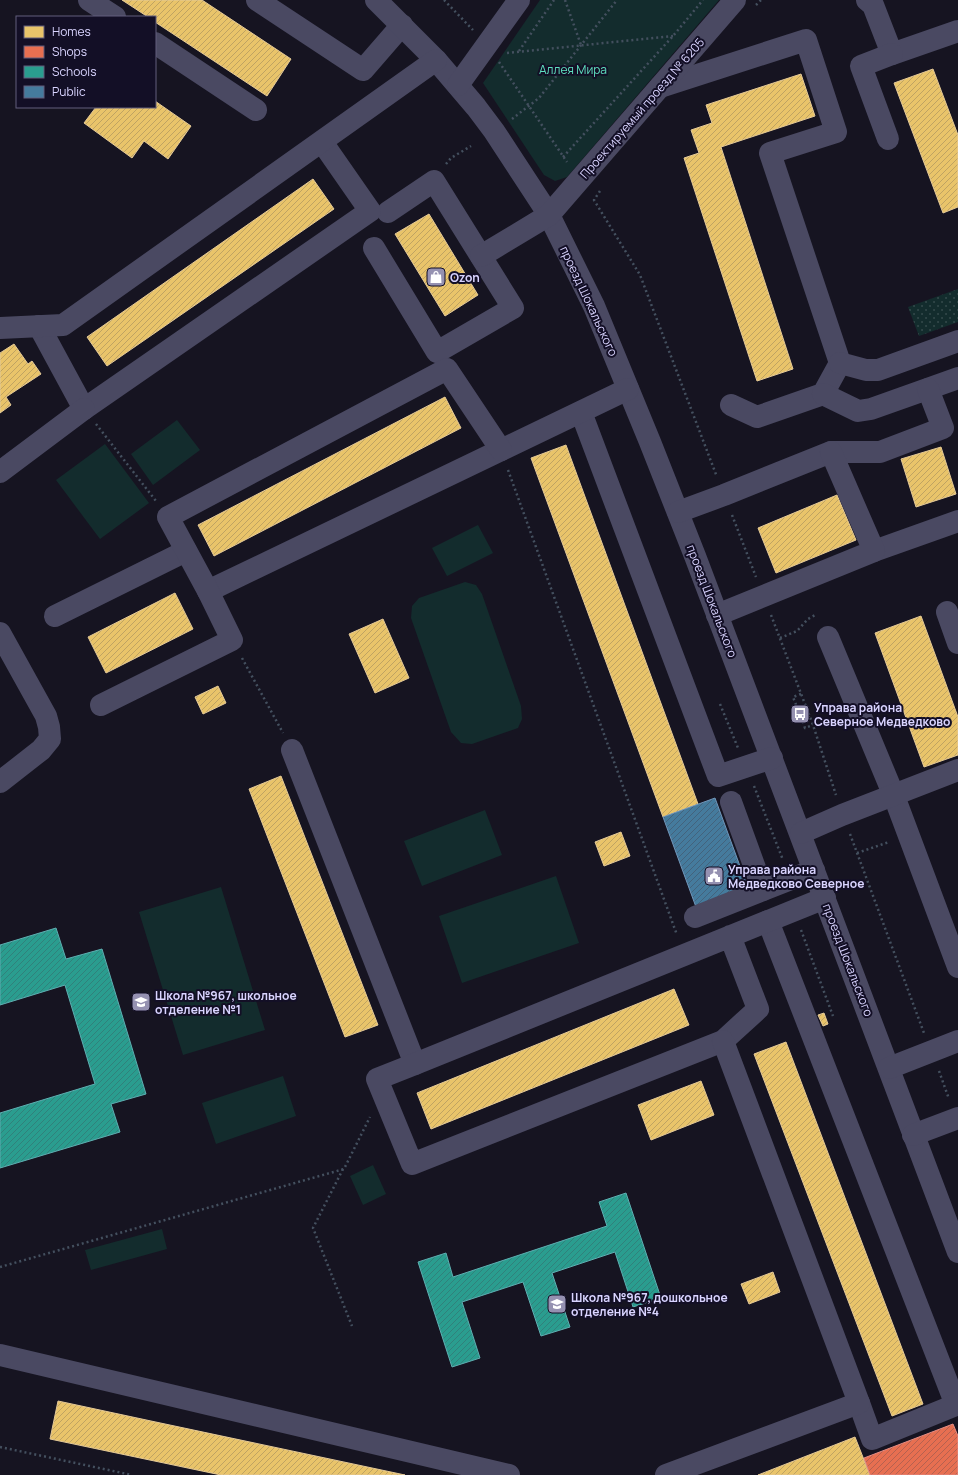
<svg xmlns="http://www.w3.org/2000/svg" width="958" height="1475" viewBox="0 0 958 1475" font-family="Manrope,sans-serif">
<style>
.grass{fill:url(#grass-dots)}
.park{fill:#132c2d}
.homes{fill:url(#homes-hatch);stroke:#e4c997}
.shops{fill:url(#shops-hatch);stroke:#e38d85}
.schools{fill:url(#schools-hatch);stroke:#5eaeb1}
.public{fill:url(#public-hatch);stroke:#7196ba}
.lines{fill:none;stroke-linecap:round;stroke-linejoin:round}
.path{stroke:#44505f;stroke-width:2.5;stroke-dasharray:2 3;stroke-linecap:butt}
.minor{stroke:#4a4962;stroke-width:22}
.labels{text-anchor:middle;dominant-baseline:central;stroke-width:4;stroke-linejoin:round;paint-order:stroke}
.park-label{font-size:12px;fill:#5fe0c0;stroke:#130f26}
.street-label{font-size:12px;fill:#d9d4ff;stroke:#130f26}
.poi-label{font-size:12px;font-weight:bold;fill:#d9d4ff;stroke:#130f26;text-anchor:start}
</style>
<defs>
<pattern id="grass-dots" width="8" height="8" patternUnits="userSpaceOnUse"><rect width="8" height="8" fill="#132c2d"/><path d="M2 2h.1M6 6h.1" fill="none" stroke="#354a4c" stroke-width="1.8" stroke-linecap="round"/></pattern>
<pattern id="homes-hatch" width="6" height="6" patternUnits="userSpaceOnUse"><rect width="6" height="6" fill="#e9c46a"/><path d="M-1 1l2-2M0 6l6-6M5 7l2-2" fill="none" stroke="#bfa362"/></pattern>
<pattern id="shops-hatch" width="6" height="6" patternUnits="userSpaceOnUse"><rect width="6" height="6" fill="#e76f51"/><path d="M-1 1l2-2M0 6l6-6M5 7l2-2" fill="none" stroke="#b56150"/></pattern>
<pattern id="schools-hatch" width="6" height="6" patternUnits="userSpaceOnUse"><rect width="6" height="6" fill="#2a9d8f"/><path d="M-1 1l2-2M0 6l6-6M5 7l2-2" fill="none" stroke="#31817b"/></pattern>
<pattern id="public-hatch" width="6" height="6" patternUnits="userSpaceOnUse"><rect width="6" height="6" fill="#457b9d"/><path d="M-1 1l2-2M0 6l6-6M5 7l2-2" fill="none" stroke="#43637d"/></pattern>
</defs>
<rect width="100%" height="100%" fill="#161421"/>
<polygon class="grass" points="958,289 958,322 919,336 908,307"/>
<g class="park">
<polygon points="540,0 719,0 567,177 555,181 544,175 483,83"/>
<polygon points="177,420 200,450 153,485 131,454"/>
<polygon points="105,444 149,503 100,539 56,480"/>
<polygon points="478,525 493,553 447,576 432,548"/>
<polygon points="465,582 476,585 482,594 521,706 522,719 518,728 472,744 461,743 451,732 411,618 412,606 419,598"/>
<polygon points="485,810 502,855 422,886 404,841"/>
<polygon points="556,876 579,943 462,983 439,916"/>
<polygon points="221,887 265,1030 183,1055 139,912"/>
<polygon points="283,1076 296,1116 216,1144 202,1103"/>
<polygon points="373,1165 386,1194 363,1205 350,1176"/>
<polygon points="162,1229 167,1249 91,1270 85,1250"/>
</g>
<g class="homes">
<polygon points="122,0 202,0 291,59 267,96 155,22 155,17 148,17"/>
<polygon points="933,69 958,135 958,207 943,213 894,83"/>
<polygon points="801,74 815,116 721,147 793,369 757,381 684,158 699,153 691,130 712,123 706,105"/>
<polygon points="155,101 191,126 168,159 144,141 132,158 84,123 96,107 155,107"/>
<polygon points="313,179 334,209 107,366 87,337"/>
<polygon points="429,214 478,295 445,316 395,234"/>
<polygon points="14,344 28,364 32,361 41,374 6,397 11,405 0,413 0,353"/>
<polygon points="445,397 461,428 214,556 198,525"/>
<polygon points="566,445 698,804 663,817 531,458"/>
<polygon points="941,447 956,494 916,507 901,459"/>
<polygon points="837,495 856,540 776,573 758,528"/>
<polygon points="175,593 193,629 106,673 88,637"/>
<polygon points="921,616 958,717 958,755 924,767 875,633"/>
<polygon points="383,619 409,678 375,693 349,634"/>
<polygon points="218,686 226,703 203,714 195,697"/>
<polygon points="805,706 809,717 804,719 800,708"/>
<polygon points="281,776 378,1025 345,1037 249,789"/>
<polygon points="621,832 630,856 604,866 595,842"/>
<polygon points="674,989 689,1025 431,1129 417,1093"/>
<polygon points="824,1013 828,1024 823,1026 818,1015"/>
<polygon points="786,1042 923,1404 892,1416 754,1054"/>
<polygon points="701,1081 714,1115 651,1140 638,1105"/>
<polygon points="773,1272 780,1292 749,1304 741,1284"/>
<polygon points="58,1401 151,1421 405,1475 221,1475 50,1439"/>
<polygon points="855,1437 870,1475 758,1475"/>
</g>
<polygon class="shops" points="953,1424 958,1436 958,1475 870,1475 864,1458"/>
<g class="schools">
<polygon points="56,928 66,959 102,949 146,1094 111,1104 120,1132 0,1168 0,1113 95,1084 65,985 0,1005 0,945"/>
<polygon points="626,1193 661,1298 633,1307 615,1252 552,1273 570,1327 541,1336 523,1282 462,1302 480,1358 452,1367 418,1262 446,1253 453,1277 607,1226 599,1202"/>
</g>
<polygon class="public" points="715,798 748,888 696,907 663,817"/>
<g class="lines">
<g class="path">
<polyline points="444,0 473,30"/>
<polyline points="565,0 581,45"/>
<polyline points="756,5 761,0"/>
<polyline points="519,51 554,0"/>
<polyline points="507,53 673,36"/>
<polyline points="499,62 567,162"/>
<polyline points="512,119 539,98 617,0"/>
<polyline points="563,157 673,36 703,0"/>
<polyline points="446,164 451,158 471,146"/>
<polyline points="600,191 594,200 640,275 717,477"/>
<polyline points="96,424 156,501"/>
<polyline points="508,470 677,935"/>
<polyline points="732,515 756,577"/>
<polyline points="771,615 813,725 836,795"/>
<polyline points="780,638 797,631 808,619 817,614"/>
<polyline points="242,658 283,733"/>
<polyline points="801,694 793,697 805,728 813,725"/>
<polyline points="720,704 738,748"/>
<polyline points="754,786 783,860"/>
<polyline points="850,834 924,1033"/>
<polyline points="857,853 889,842"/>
<polyline points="801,930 833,1016"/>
<polyline points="939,1071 949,1099"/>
<polyline points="343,1169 313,1228 352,1326"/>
<polyline points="0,1267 344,1169 370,1117"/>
<polyline points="0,1447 132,1475"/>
</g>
<g class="minor">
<polyline points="89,0 115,17"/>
<polyline points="257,0 363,70 402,25"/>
<polyline points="376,0 436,60 476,107 494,131 549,215 594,306 650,442 695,556 958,1252"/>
<polyline points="867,0 873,5 892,54 958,31"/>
<polyline points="155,43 256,110"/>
<polyline points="458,85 519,0"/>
<polyline points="660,87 806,40 836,132 770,153 840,363 823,394 757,417 731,405"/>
<polyline points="888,139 861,66 892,54"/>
<polyline points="374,248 437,352 513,308 434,181 388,212"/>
<polyline points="481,256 549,215 735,0"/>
<polyline points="39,326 84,409 370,211 322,142"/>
<polyline points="0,328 63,325 436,60"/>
<polyline points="840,363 866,370 878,370 958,341"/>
<polyline points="823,394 858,411 871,409 958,378"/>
<polyline points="581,412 718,776 772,758"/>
<polyline points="0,472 84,409"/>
<polyline points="678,512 724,495 831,452 880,452 943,428 928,389"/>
<polyline points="874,551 958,521"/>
<polyline points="208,591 628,389"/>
<polyline points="947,612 958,643"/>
<polyline points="717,615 874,551 831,452"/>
<polyline points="55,616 186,551"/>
<polyline points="0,633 46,716 49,727 50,739 41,750 0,782"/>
<polyline points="828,637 894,796 958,967"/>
<polyline points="101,705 232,640 208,591 168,517 447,369 501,450"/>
<polyline points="292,750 415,1064"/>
<polyline points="731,802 763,890 814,870"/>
<polyline points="801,833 842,815 958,770"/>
<polyline points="695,917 763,890"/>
<polyline points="768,921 956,1405"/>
<polyline points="730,936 758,1009 723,1041 412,1164 377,1079 415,1064 825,898"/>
<polyline points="889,1068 958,1041"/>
<polyline points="913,1135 958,1118"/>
<polyline points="0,1355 509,1475"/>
<polyline points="859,1403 872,1439 958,1404"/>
<polyline points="666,1475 859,1403 723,1041"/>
</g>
</g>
<defs>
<symbol id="shop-square" viewBox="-11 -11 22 22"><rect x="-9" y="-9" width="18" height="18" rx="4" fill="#9591b1" stroke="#130f26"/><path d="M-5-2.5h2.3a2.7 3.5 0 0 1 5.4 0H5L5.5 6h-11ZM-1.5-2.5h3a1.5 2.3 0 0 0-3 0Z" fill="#fff"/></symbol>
<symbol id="bus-square" viewBox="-11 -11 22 22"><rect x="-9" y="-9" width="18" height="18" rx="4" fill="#9591b1" stroke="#130f26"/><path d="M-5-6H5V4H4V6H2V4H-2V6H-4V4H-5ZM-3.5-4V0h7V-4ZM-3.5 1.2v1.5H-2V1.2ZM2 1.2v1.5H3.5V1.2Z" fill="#fff"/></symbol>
<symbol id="civic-square" viewBox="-11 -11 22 22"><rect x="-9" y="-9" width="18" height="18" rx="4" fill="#9591b1" stroke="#130f26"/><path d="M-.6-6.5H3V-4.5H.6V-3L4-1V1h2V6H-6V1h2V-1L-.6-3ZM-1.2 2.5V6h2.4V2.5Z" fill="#fff"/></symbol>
<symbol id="school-square" viewBox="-11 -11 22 22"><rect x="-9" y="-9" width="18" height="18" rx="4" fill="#9591b1" stroke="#130f26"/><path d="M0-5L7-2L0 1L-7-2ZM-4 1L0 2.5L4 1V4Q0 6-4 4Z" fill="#fff"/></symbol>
</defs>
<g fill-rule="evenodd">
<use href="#shop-square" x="425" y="266" width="22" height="22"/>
<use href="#bus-square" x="789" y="703" width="22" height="22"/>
<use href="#civic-square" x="703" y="865" width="22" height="22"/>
<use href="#school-square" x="130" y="991" width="22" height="22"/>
<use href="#school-square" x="546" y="1293" width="22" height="22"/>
</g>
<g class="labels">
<g class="park-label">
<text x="573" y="69">Аллея Мира</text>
</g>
<g class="street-label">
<text transform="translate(642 108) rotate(-49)">Проектируемый проезд № 6205</text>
<text transform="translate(589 301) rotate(65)">проезд Шокальского</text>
<text transform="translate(712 601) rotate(69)">проезд Шокальского</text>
<text transform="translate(848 960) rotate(69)">проезд Шокальского</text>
</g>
<g class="poi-label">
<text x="450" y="277">Ozon</text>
<text x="814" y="707">Управа района<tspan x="814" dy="14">Северное Медведково</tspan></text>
<text x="728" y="869">Управа района<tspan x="728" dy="14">Медведково Северное</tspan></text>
<text x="155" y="995">Школа №967, школьное<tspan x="155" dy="14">отделение №1</tspan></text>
<text x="571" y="1297">Школа №967, дошкольное<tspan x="571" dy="14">отделение №4</tspan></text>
</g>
</g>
<rect x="16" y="16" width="140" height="92" fill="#130f26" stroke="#625e7d"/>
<rect x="24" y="26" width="20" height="12" fill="#e9c46a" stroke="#625e7d"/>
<text x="52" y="36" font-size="12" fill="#d9d4ff">Homes</text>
<rect x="24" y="46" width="20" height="12" fill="#e76f51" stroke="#625e7d"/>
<text x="52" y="56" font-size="12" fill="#d9d4ff">Shops</text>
<rect x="24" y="66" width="20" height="12" fill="#2a9d8f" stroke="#625e7d"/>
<text x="52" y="76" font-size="12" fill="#d9d4ff">Schools</text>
<rect x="24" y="86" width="20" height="12" fill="#457b9d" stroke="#625e7d"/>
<text x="52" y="96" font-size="12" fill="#d9d4ff">Public</text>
</svg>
